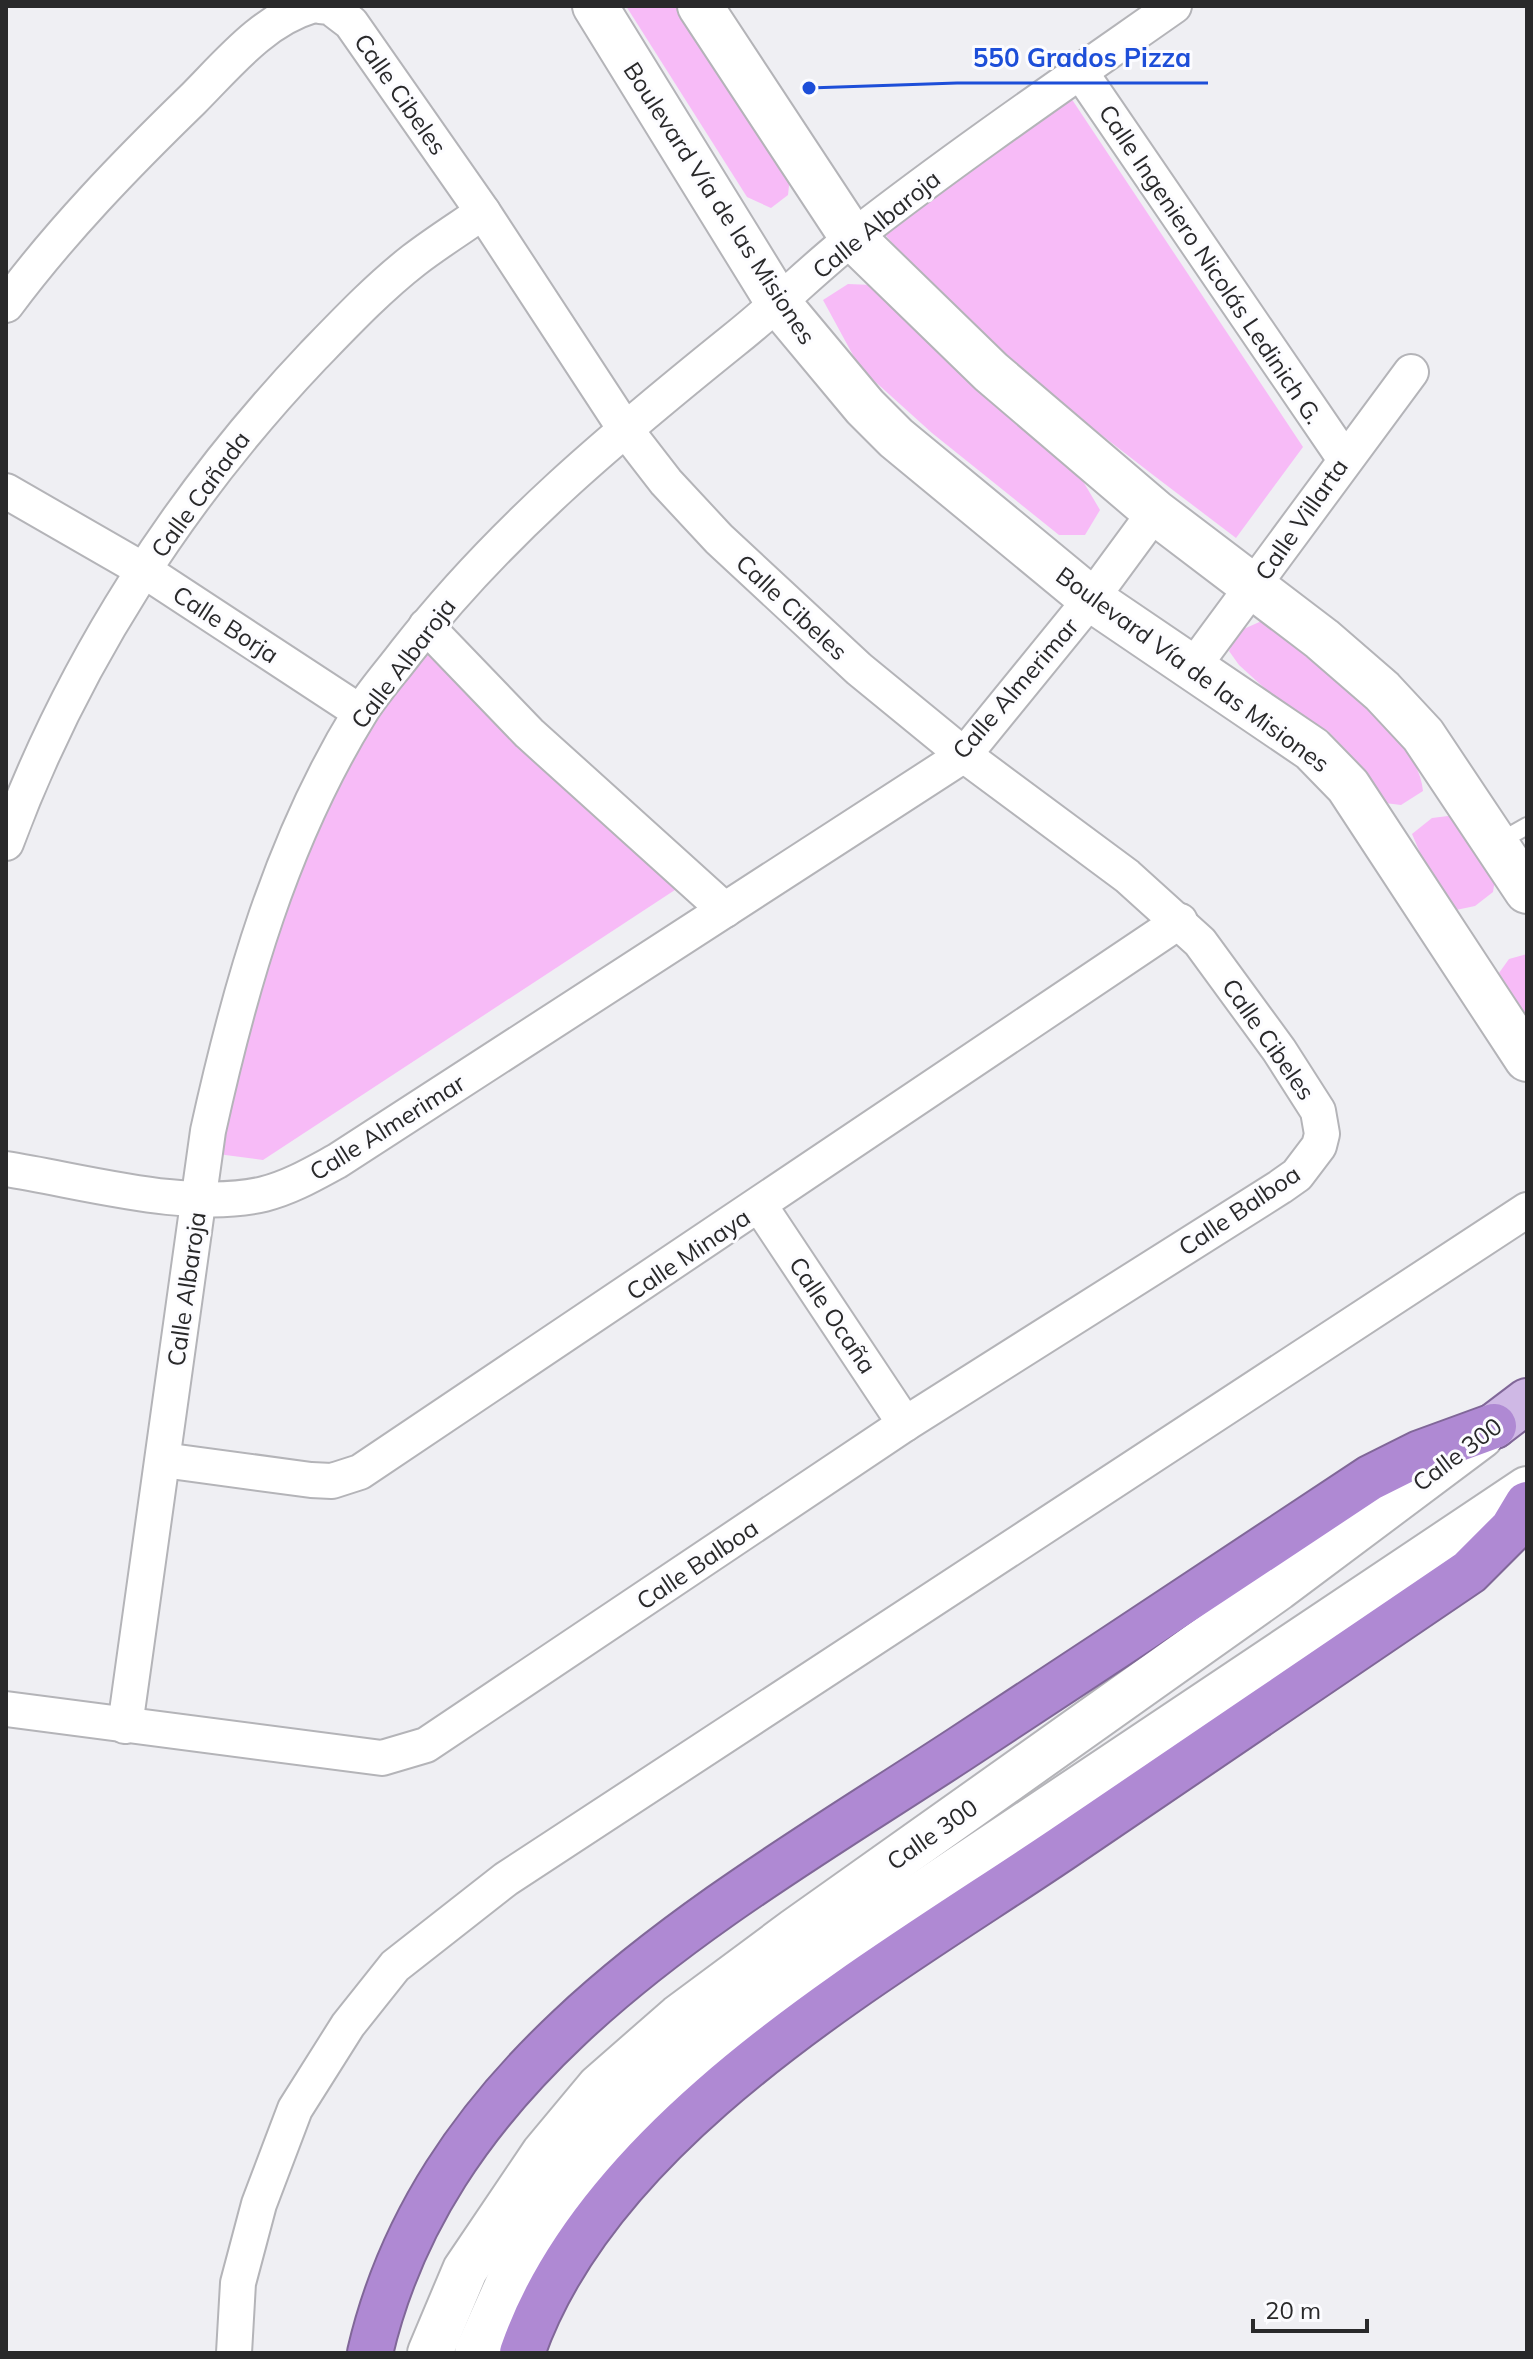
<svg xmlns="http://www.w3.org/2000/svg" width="1533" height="2359" viewBox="0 0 1533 2359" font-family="Mulish,sans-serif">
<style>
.green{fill:#f7bbf7}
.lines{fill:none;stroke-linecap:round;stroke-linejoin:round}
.lane-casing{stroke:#b4b4b8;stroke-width:20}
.street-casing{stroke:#b4b4b8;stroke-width:38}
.secondary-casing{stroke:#b4b4b8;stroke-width:48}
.primary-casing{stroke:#806798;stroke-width:48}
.highway-casing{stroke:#806798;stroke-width:48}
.lane{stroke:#fff;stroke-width:16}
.street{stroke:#fff;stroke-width:34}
.secondary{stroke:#fff;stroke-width:44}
.primary{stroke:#cfb8e5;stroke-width:44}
.highway{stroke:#af89d3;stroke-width:44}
.labels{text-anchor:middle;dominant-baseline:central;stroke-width:6;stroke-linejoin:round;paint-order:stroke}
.street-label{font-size:24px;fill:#29292a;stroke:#fcfcff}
.leader{fill:none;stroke:#1d4ed8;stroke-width:3}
.callout-dot{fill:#1d4ed8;stroke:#fcfcff;stroke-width:3}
.callout-label{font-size:26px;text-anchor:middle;font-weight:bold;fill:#1d4ed8;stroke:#fcfcff;stroke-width:6;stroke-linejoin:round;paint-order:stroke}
</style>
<rect width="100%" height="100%" fill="#efeff3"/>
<g class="green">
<polygon points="626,6 685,6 792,159 788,195 771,208 747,197"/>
<path d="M1067,92l236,355 -67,91c-127,-97 -257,-190 -359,-313z"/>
<polygon points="848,284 872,285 927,340 1077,471 1100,510 1085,535 1059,535 932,433 860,368 823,300"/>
<path d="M1264,620c46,35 154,111 159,171l-22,14 -16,-2 -24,-37 -33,-35 -44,-25 -45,-41 -10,-14 10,-20z"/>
<polygon points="429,642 681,886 263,1160 210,1153 251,986 359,732"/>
<polygon points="1456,815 1496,873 1493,892 1475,906 1456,910 1421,855 1412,834 1432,818"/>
<polygon points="1527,954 1527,1017 1499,973 1509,959"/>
</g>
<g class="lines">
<defs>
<polyline id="lane" points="1497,843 1527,826"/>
<g id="street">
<polyline points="1079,70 1344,458"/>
<path d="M6,305c55,-74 120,-141 186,-205 35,-35 71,-80 119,-94"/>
<polyline points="6,491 145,571 360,712"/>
<polyline points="426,626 529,733 725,910"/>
<polyline points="1193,667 1411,372"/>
<path d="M6,843c67,-181 174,-347 307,-487 32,-33 65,-68 101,-96 22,-17 46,-32 69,-48"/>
<path d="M6,1169c77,12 183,43 258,25 27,-7 49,-20 73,-33l627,-406 127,-156 64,-87"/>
<polyline points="760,1206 905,1424"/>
<polyline points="163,1460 311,1480 332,1481 360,1472 1180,921"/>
<polyline points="6,1709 382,1758 426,1745 905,1424 1280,1187 1297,1175 1319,1146 1322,1134 1318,1111 1279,1050 1200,942 1127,876 964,755 859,669 719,539 666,482 625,429 483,212 351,23 330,7 320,6"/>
<path d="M125,1726l83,-595c32,-145 73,-290 152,-418 13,-21 31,-41 46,-61 93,-120 210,-217 328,-312 42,-33 80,-72 122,-105 103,-80 211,-154 318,-229"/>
<polyline points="234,2353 238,2283 259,2204 295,2109 348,2025 395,1966 506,1879 1527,1210"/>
</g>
<g id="secondary">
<polyline points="595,6 779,304 865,407 896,438 1091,599 1312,749 1348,786 1527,1059"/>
<polyline points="700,6 852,237 991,372 1155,512 1322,639 1382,691 1423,735 1527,891"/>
<polyline points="430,2353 465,2270 544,2153 599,2087 679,2017 796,1930 1278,1588 1481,1436"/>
<polyline points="477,2353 511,2277 550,2216 614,2130 716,2042 826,1958 1527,1489"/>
</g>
<polyline id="primary" points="1494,1426 1527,1401"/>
<g id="highway">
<path d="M370,2353c69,-297 355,-450 590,-604 137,-90 273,-180 410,-271l50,-25 74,-27"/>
<path d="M522,2353c77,-224 352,-378 539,-504 136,-92 272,-185 408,-277l43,-43 15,-25"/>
</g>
</defs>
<use href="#lane" class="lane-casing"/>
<use href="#street" class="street-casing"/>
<use href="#secondary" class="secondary-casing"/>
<use href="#primary" class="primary-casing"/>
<use href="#highway" class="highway-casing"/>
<use href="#lane" class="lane"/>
<use href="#street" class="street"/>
<use href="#secondary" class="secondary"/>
<use href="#primary" class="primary"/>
<use href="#highway" class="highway"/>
</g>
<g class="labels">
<g class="street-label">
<text transform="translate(401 94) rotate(55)">Calle Cibeles</text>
<text transform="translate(720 203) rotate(57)">Boulevard Vía de las Misiones</text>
<text transform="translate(876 224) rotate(-39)">Calle Albaroja</text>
<text transform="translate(1211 264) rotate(56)">Calle Ingeniero Nicolás Ledinich G.</text>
<text transform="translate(200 494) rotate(-54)">Calle Cañada</text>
<text transform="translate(1301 519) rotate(-55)">Calle Villarta</text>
<text transform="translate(792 607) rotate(43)">Calle Cibeles</text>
<text transform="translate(226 624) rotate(33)">Calle Borja</text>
<text transform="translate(403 663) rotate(-53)">Calle Albaroja</text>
<text transform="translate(1193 669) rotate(36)">Boulevard Vía de las Misiones</text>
<text transform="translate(1015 688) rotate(-49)">Calle Almerimar</text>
<text transform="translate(1269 1039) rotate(55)">Calle Cibeles</text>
<text transform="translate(387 1127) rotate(-32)">Calle Almerimar</text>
<text transform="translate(1239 1210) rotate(-34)">Calle Balboa</text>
<text transform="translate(688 1254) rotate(-34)">Calle Minaya</text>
<text transform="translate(186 1289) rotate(-82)">Calle Albaroja</text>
<text transform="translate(833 1315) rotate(56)">Calle Ocaña</text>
<text transform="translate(1457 1454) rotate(-37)">Calle 300</text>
<text transform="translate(697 1564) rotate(-34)">Calle Balboa</text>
<text transform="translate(932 1834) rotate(-35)">Calle 300</text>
</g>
</g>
<path class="leader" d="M809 88L957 83H1208"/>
<circle class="callout-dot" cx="809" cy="88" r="8"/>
<g class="callout-label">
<text x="1082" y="67">550 Grados Pizza</text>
</g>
<rect width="1533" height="2359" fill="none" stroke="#29292a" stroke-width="16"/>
<path d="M1253 2319v12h114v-12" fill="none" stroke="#29292a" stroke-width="4"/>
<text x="1265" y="2319" font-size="24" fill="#29292a" stroke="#fcfcff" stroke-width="6" paint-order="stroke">20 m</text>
</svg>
